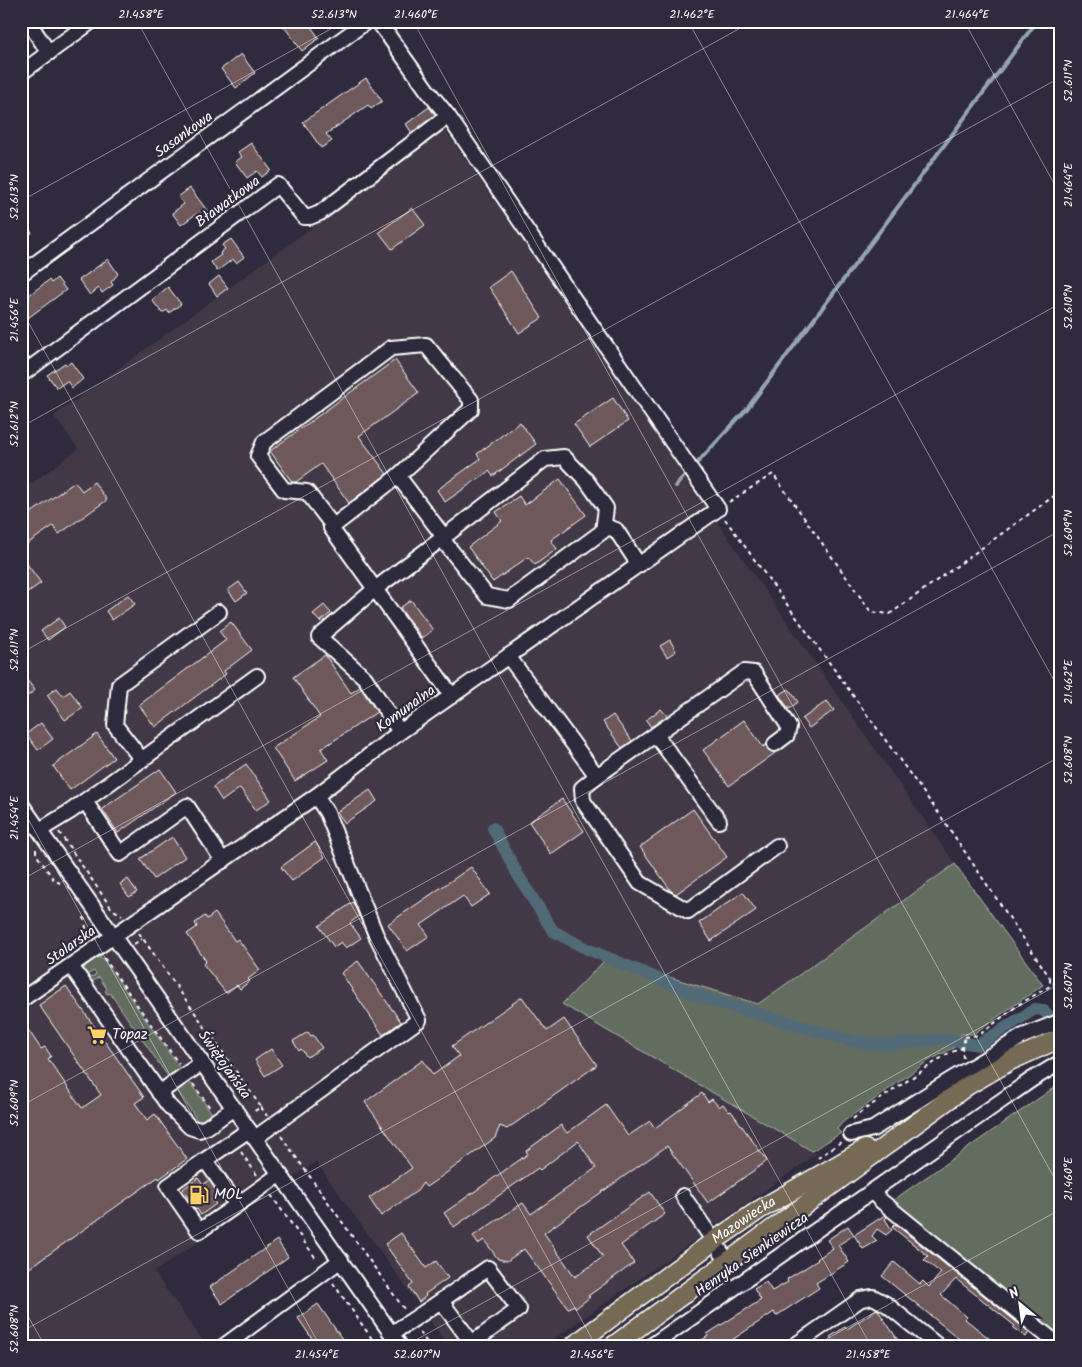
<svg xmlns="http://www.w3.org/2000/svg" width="1082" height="1367" viewBox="0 0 1082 1367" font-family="Kalam,sans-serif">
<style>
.built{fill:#423846}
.green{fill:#626d61;stroke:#b0b6b0}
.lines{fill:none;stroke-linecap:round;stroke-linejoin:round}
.stream{stroke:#97a6ae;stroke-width:4}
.canal{stroke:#516a78;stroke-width:12}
.building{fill:#6e595b;stroke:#fff}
.minor-casing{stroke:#fff;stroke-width:18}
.major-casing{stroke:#fff;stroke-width:21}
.path{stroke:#fff;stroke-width:2;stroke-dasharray:4 4;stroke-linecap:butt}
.minor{stroke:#2f2a3d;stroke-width:14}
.major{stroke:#776a54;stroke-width:18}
.ticks{fill:none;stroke:#fff;stroke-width:1;stroke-opacity:0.45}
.labels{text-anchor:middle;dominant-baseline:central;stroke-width:4.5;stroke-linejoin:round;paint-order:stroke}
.street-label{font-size:15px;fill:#fff;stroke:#2f2a3d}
.poi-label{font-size:15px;fill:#fff;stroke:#2f2a3d;text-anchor:start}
.neatline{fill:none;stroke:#fff;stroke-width:2}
.ticks-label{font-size:12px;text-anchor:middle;fill:#fff}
</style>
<rect width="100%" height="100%" fill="#2f2a3d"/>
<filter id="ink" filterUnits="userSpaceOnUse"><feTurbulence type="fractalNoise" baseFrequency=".02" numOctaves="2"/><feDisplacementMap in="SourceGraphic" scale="10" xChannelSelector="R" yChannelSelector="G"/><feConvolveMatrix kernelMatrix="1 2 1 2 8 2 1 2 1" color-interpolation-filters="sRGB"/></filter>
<g filter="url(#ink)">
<polygon class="built" points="445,130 955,864 758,1004 608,958 562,1003 817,1154 544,1346 448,1346 316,1162 154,1272 207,1346 21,1346 21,491 78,449 54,416"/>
<g class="green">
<polygon points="955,864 1043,985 973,1034 961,1034 955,1047 928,1061 843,1122 837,1129 841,1133 812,1151 562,1004 607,958 758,1004"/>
<polygon points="96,956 104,960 181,1070 169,1078 110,993 107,994 105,991 107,989 99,977 92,982 90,978 96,974 94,971 87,975 84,970 85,964"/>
<polygon points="188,1080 213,1115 209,1121 199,1123 176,1088"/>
<polygon points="1055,1087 1061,1089 1061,1340 892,1201"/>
</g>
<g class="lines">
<g class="stream">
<polyline points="698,462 746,410 1037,21"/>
<polyline points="676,486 684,476"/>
</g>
<polyline class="canal" points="493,828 518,875 553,931 585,948 704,998 855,1042 884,1045 945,1039 978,1045 1035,1009 1043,1010 1050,1017"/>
</g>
<g class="building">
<polygon points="288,21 307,21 319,38 302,51 283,25"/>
<polygon points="241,54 255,73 236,88 221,69"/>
<polygon points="366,78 382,101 371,109 368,105 326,134 332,141 321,148 303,122"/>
<polygon points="429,107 435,115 412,133 406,124"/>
<polygon points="251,143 271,170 262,177 257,171 247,178 235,162 242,157 238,152"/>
<polygon points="190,188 209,213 200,220 196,214 181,225 172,213 184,204 178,197"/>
<polygon points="412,208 425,225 392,249 379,232"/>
<polygon points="21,218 32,233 21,241"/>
<polygon points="231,239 244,257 236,263 233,259 217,271 211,262 221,255 220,253 225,249 222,245"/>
<polygon points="108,259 118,274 111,282 113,285 102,293 99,288 90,295 79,280"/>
<polygon points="511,271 542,318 519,333 489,287"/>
<polygon points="219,276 228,288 217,296 209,284"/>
<polygon points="57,278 66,290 21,323 21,301 49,280 51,283"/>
<polygon points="168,287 181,304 169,313 167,310 162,313 152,300"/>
<polygon points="395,360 419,393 359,436 387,474 349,503 321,464 296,482 292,482 270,451"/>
<polygon points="71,362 83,379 72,388 67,381 57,388 47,375 65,363 67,365"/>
<polygon points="613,398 628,421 590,447 574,424"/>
<polygon points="520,422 536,444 493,476 489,471 445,502 437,490 480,459 477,454"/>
<polygon points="560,479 586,515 551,540 557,549 535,565 528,557 493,582 468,547 502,521 496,512 519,496 525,505"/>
<polygon points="75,482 82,491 94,482 107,500 59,534 53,526 21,548 21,520"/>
<polygon points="21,556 41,583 21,597"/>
<polygon points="239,582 247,593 236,601 228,590"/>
<polygon points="128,595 135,604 112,620 106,611"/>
<polygon points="411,600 433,630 422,638 400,608"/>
<polygon points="324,605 331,613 320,622 313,614"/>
<polygon points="59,618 65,627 48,640 41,631"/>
<polygon points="231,622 252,650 224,671 226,674 155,727 139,705 226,640 219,631"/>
<polygon points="670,640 676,651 667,657 660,646"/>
<polygon points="325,655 351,693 360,687 377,712 321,749 328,760 295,781 273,748 320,717 293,677"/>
<polygon points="21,673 35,690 21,701"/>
<polygon points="57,688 63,696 70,691 83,708 65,720 47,695"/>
<polygon points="789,689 798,702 789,709 779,695"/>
<polygon points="827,701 834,710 809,728 802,719"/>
<polygon points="661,709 667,716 651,727 646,720"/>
<polygon points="613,715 632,741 622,748 603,722"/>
<polygon points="744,720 763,747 766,745 768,750 775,753 729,786 703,750"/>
<polygon points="41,723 53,739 38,750 26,734"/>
<polygon points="97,734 114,758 70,790 53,766"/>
<polygon points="246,764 271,800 256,810 240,788 222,801 213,787"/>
<polygon points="160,769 176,792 118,833 102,809"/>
<polygon points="370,790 377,801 345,823 337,812"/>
<polygon points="562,799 584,831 551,854 529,822"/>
<polygon points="693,809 727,857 676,894 671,891 640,847"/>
<polygon points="172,837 185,857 154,879 140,859"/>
<polygon points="315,842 325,857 292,881 281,867"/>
<polygon points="471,867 490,894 471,907 463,896 421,925 429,936 407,951 388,924"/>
<polygon points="128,879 137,892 129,897 120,884"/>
<polygon points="743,892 756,910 711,941 699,923"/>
<polygon points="353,902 359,916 350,923 361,938 346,948 341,942 334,947 319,926"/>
<polygon points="215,913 235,941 238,939 260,970 248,979 250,981 240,989 237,985 226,993 203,964 206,961 187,934 197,927 195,923 205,916 207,919"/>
<polygon points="358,961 401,1022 383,1035 341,973"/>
<polygon points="66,986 144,1097 135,1103 147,1120 155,1114 187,1159 159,1179 158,1177 21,1274 21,1036 29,1031 41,1049 45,1047 51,1056 48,1059 82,1108 101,1095 39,1005"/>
<polygon points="522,997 547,1031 564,1019 597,1065 507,1129 500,1126 495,1138 435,1181 426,1187 423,1183 417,1191 381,1216 369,1198 412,1168 365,1102 423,1060 433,1075 459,1056 452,1046"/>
<polygon points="308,1032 311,1036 313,1035 322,1048 307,1057 301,1049 299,1051 293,1041"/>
<polygon points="271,1049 282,1065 265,1076 255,1060"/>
<polygon points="702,1093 708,1102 712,1099 719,1107 723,1104 729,1112 731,1111 767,1161 708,1203 667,1146 544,1233 575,1277 603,1257 588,1235 650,1192 665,1214 621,1245 634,1263 588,1296 590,1297 576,1308 574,1305 568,1308 524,1249 507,1261 498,1259 484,1240 478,1244 473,1236 523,1203 531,1214 596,1168 578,1141 540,1170 538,1168 454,1227 444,1213 528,1154 526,1151 561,1125 567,1133 606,1105 628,1136 650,1121 655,1128"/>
<polygon points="198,1178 203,1185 209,1180 219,1194 212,1199 216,1204 201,1215 197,1209 195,1210 183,1189"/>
<polygon points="885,1215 887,1217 885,1219 892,1230 886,1235 877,1229 872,1236 877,1241 863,1249 854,1235"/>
<polygon points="895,1224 1029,1332 1026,1337 1013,1328 1015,1326 956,1279 941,1295 967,1317 965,1319 990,1339 984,1346 968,1346 882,1276 894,1262 920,1284 923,1281 929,1287 941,1273 924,1260 928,1256 892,1227"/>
<polygon points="848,1226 854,1235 838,1245 849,1262 816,1283 819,1288 776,1316 774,1312 723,1346 693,1346 708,1336 707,1334 761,1300 754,1289 766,1282 772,1291 788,1282 787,1279 818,1260 817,1259 833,1248 827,1240"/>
<polygon points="401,1233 426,1268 436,1261 448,1278 425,1294 426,1296 419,1302 409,1287 413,1284 385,1244"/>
<polygon points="277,1240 288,1257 222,1304 210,1287"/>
<polygon points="318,1304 347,1346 317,1346 298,1318"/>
<polygon points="877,1309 902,1346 836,1346 830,1337 845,1327 847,1329"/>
</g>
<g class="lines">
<defs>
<g id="minor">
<polyline points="28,21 49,53"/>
<polyline points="21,73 92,21"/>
<polyline points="21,274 367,21"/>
<polyline points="21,375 278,185 304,217 310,217 320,213 448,116"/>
<polygon points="398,476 444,537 375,589 331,528"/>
<polyline points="333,526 307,492 284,490 258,456 264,442 391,348 426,345 471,400 471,409 398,476"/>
<polyline points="604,526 616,530 639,565"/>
<polyline points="442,539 487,596 509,600 603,531 606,508 586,480 564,457 545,459 444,537"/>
<polyline points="508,656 597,776 744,672 754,673 789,727 787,735 775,744"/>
<polyline points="400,732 365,678 319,637 375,589 452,696"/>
<polyline points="656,735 719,821"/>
<polyline points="142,760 115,725 119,685 219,612"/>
<polyline points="597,776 582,788 583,801 640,883 688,911 777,846"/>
<polyline points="85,801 120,854 187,806 223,861"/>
<polyline points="21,804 400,1346"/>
<polyline points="40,830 71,811 257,676"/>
<polyline points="71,966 168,1105 190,1127 199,1130 207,1127 234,1108"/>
<polyline points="21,1000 316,796 400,732 718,509 448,116 427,90 378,21"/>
<polyline points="159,1093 202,1063"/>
<polyline points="249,1130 205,1160 237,1205 280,1174"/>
<polyline points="851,1134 873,1129 947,1082 1023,1036 1061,1021"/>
<polyline points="255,1138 419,1020 376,935 327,813 316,796"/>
<polyline points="205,1160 168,1186 199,1231 237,1205"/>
<polyline points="872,1191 880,1200 1060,1346"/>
<polyline points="683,1196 728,1262"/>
<path d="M392,1333c33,-20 64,-43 96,-65l31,41 -47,34 -31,-42"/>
<polyline points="224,1346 341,1260"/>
<polyline points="651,1346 948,1138 1031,1080 1061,1062"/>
<polyline points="794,1346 861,1299 873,1297 886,1304 938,1346"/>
</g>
<g id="major">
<path id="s1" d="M573,1346l141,-105 45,-31 106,-61"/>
<polyline points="613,1346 967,1086 1010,1061 1061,1038"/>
</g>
</defs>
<use href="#minor" class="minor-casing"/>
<use href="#major" class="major-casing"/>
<g class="path">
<polyline points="1055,21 1061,29"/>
<polyline points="729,502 773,474 871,612 890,614 1061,491"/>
<polyline points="725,519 942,818 1061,994"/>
<polyline points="59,832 112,909 122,915"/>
<polyline points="36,849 36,854 54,880 60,883"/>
<polyline points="84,917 88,939"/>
<polyline points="139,933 261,1107 253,1112"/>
<polyline points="134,944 142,939"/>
<polyline points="104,958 179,1064"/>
<polyline points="965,1037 979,1035 1018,1005 1050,986 1050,979"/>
<polyline points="963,1058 962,1048 966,1034"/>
<polyline points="193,1084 211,1109"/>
<polyline points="261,1107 267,1116"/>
<polyline points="853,1119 861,1112 947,1054 962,1048"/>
<polyline points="281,1136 404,1309"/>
<polyline points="241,1152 257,1175"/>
<polyline points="818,1158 841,1142"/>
<polyline points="271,1195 317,1260"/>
<polyline points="333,1283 377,1346"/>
<polyline points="420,1332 429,1346"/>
<polyline points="553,1346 559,1341"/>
</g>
<use href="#minor" class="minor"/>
<use href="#major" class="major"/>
</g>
</g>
<path class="ticks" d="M137,21l734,1325M413,21l648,1169M688,21l373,672M964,21l97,175M21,201l324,-180M21,309l575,1037M21,427l732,-406M21,653l1040,-576M21,806l299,540M21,880l1040,-577M21,1106l1040,-576M21,1304l24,42M21,1332l1040,-576M405,1346l656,-363M814,1346l247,-137"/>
<defs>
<symbol id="supermarket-bare" viewBox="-9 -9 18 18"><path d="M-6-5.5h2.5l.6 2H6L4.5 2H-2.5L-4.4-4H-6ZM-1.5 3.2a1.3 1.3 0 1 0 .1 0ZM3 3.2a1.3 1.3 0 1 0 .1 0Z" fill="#ffd166" stroke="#2f2a3d" stroke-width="2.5" paint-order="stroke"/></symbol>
<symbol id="fuel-bare" viewBox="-9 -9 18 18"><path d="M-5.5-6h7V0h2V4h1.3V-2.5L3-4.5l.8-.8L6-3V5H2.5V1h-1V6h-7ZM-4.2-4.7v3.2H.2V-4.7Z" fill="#ffd166" stroke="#2f2a3d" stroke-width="2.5" paint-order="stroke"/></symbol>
</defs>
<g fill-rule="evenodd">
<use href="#supermarket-bare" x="83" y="1021" width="28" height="28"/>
<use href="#fuel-bare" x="185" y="1181" width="28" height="28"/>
</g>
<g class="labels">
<g class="street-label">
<text transform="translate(184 135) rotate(-36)">Sasankowa</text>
<text transform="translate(228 202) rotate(-36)">Bławatkowa</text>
<text transform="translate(406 709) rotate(-36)">Komunalna</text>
<text transform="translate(71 946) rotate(-35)">Stolarska</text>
<text transform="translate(224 1065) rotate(55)">Świętojańska</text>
<text stroke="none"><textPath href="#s1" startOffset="212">Mazowiecka</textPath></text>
<text transform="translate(752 1255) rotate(-35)">Henryka Sienkiewicza</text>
</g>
<g class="poi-label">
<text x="112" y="1035">Topaz</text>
<text x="214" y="1195">MOL</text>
</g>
</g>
<rect width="1082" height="1367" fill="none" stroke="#2f2a3d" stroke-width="55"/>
<g transform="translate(1020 1304) rotate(331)" stroke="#2f2a3d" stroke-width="4" paint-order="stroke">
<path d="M0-4L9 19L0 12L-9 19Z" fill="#ffffff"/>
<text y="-8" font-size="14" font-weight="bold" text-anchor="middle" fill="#ffffff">N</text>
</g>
<rect x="28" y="28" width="1026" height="1312" class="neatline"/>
<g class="ticks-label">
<text x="141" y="18">21.458°E</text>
<text x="334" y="18">52.613°N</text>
<text x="416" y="18">21.460°E</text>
<text x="692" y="18">21.462°E</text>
<text x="967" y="18">21.464°E</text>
<text transform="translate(1068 81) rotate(-90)" y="4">52.611°N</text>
<text transform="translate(1068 185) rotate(-90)" y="4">21.464°E</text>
<text transform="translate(14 197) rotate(-90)" y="4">52.613°N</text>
<text transform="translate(1068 307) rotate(-90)" y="4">52.610°N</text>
<text transform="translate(14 320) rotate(-90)" y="4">21.456°E</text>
<text transform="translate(14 424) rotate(-90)" y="4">52.612°N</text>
<text transform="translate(1068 533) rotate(-90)" y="4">52.609°N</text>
<text transform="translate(14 650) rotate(-90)" y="4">52.611°N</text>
<text transform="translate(1068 682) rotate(-90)" y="4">21.462°E</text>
<text transform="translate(1068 760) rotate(-90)" y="4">52.608°N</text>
<text transform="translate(14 818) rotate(-90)" y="4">21.454°E</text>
<text transform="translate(1068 986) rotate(-90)" y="4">52.607°N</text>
<text transform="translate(14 1103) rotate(-90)" y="4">52.609°N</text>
<text transform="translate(1068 1179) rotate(-90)" y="4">21.460°E</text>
<text transform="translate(14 1329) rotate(-90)" y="4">52.608°N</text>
<text x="317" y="1358">21.454°E</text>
<text x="417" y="1358">52.607°N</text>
<text x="592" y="1358">21.456°E</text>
<text x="868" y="1358">21.458°E</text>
</g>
</svg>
